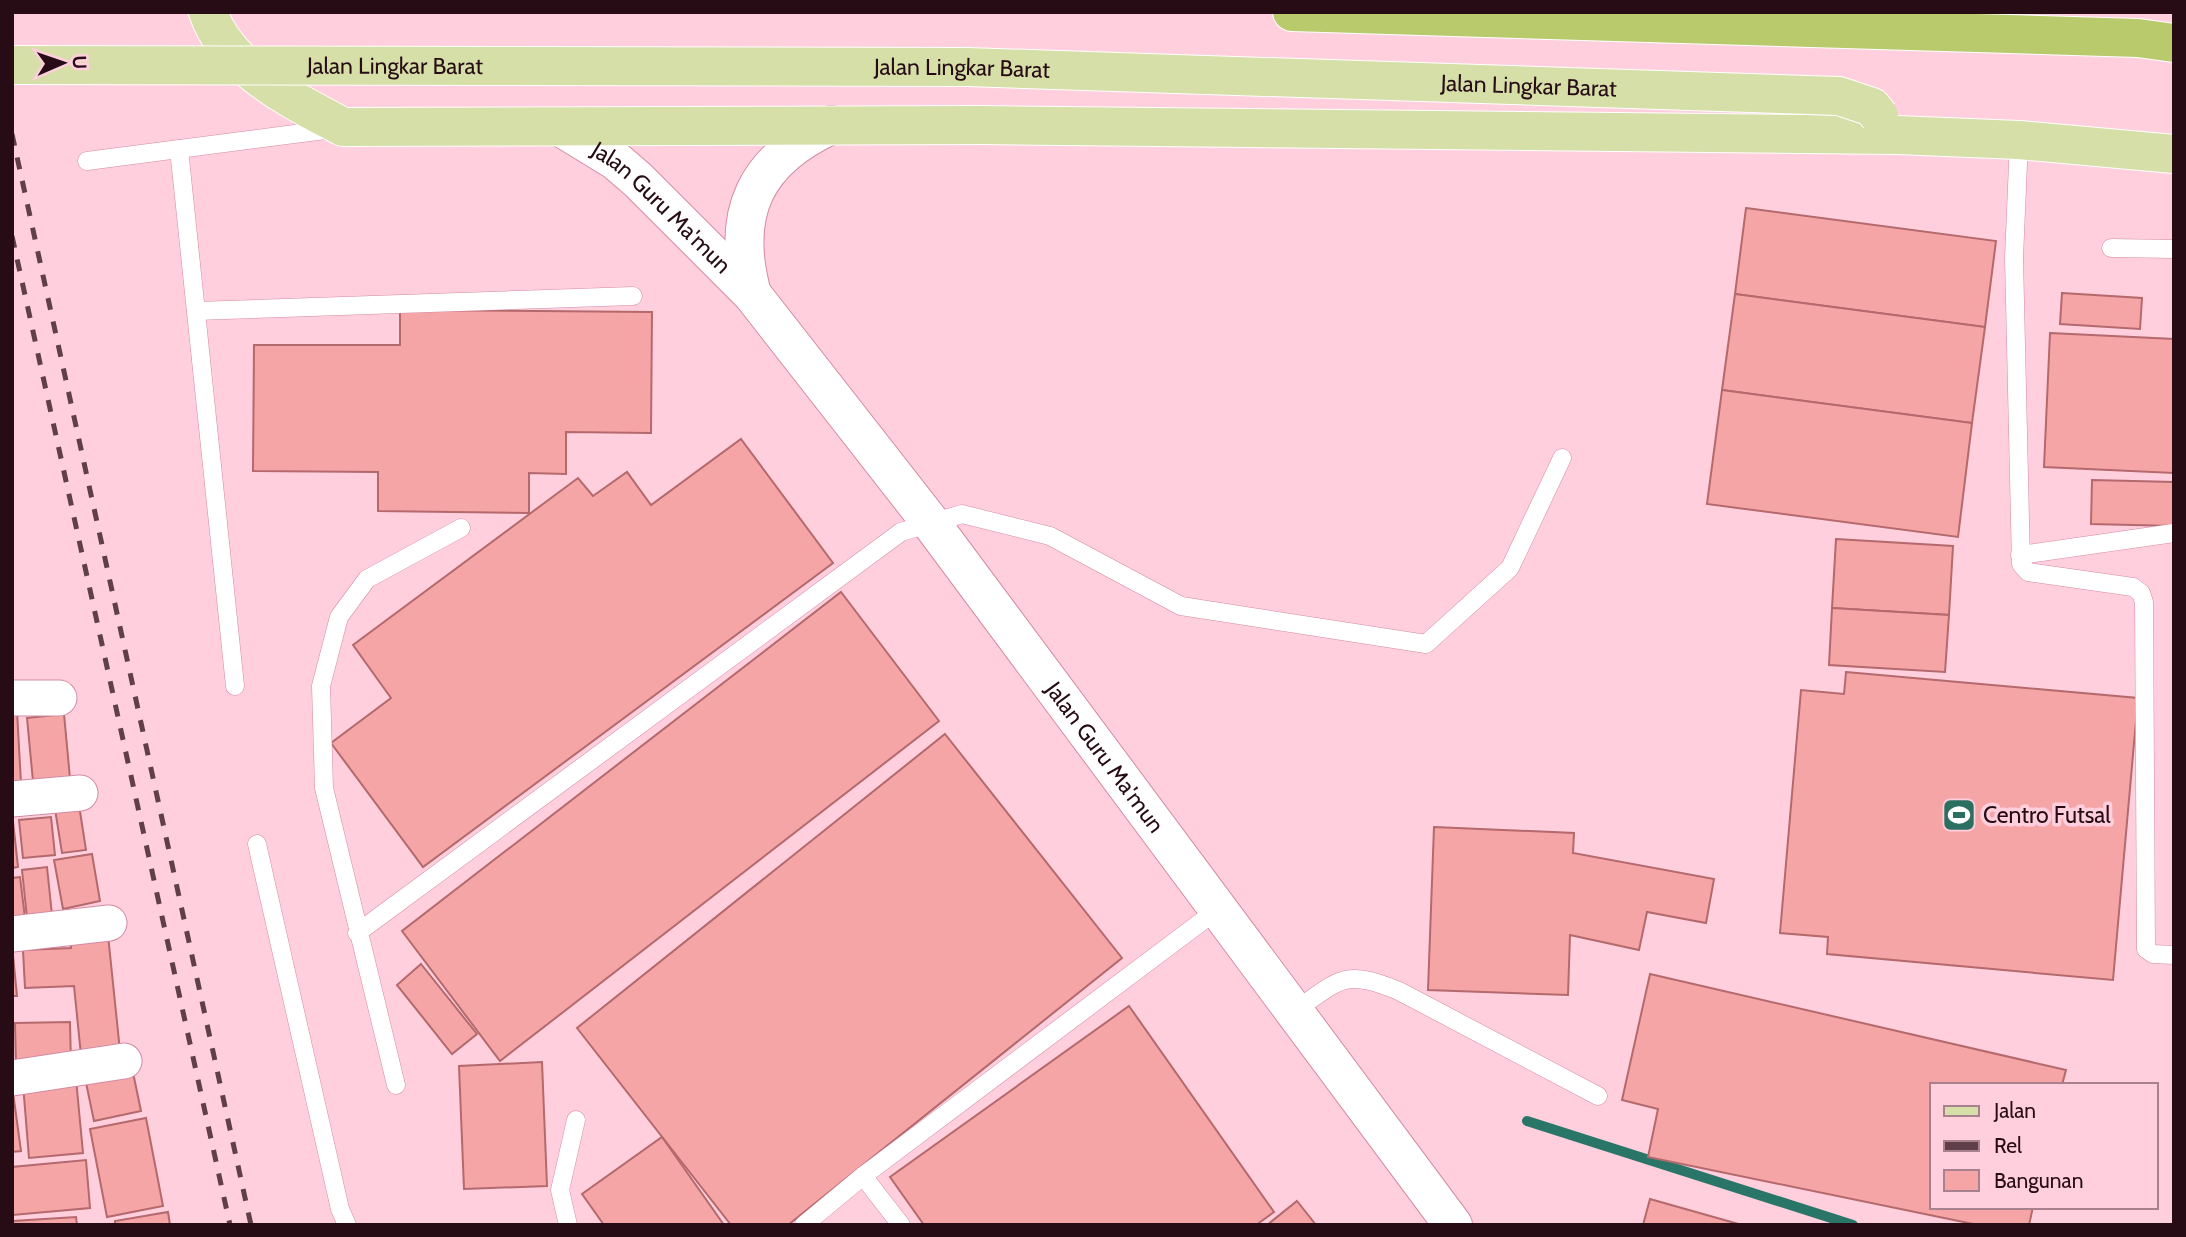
<svg xmlns="http://www.w3.org/2000/svg" width="2186" height="1237" viewBox="0 0 2186 1237" font-family="Cabin,sans-serif">
<style>
.lines{fill:none;stroke-linecap:round;stroke-linejoin:round}
.stream{stroke:#297669;stroke-width:10}
.building{fill:#f6a5a7;stroke:#b4696c;stroke-width:2}
.service-casing{stroke:#d48aa4;stroke-width:19}
.minor-casing{stroke:#d48aa4;stroke-width:37}
.tertiary-casing{stroke:#d48aa4;stroke-width:40}
.primary-casing{stroke:#fff;stroke-width:40}
.motorway-casing{stroke:#fff;stroke-width:40}
.service{stroke:#fff;stroke-width:18}
.minor{stroke:#fff;stroke-width:35}
.tertiary{stroke:#fff;stroke-width:38}
.primary{stroke:#d5dfa7;stroke-width:38}
.motorway{stroke:#b9ca6d;stroke-width:38}
.rail{stroke:#603f4b;stroke-width:5;stroke-dasharray:12 12;stroke-linecap:butt}
.primary-bridge-casing{stroke:#fff;stroke-width:40;stroke-linecap:butt}
.primary-bridge{stroke:#d5dfa7;stroke-width:38}
.labels{text-anchor:middle;dominant-baseline:central;stroke-width:7;stroke-linejoin:round;paint-order:stroke}
.street-label{font-size:23px;fill:#270c16;stroke:#ffcfde}
.poi-label{font-size:23px;fill:#270c16;stroke:#ffcfde;text-anchor:start}
</style>
<rect width="100%" height="100%" fill="#ffcfde"/>
<g class="lines">
<polyline class="stream" points="1527,1121 1853,1225"/>
</g>
<g class="building">
<polygon points="1746,208 1996,241 1985,327 1735,294"/>
<polygon points="2062,293 2142,298 2140,329 2060,324"/>
<polygon points="1735,294 1985,327 1972,423 1722,390"/>
<polygon points="400,310 652,312 651,433 566,432 566,474 529,473 529,513 378,511 378,472 253,471 254,345 400,345"/>
<polygon points="2050,333 2174,339 2174,473 2044,467"/>
<polygon points="1722,390 1972,423 1958,537 1707,504"/>
<polygon points="741,439 833,563 423,867 331,743 391,698 353,645 578,478 593,496 627,472 651,505"/>
<polygon points="2092,480 2174,482 2174,526 2091,524"/>
<polygon points="1836,539 1953,546 1949,615 1832,608"/>
<polygon points="841,592 939,721 500,1061 402,931"/>
<polygon points="1832,608 1949,615 1945,672 1829,665"/>
<polygon points="1846,672 2138,698 2113,980 1827,954 1828,937 1780,933 1801,690 1844,694"/>
<polygon points="12,711 17,711 21,783 12,784"/>
<polygon points="64,714 71,789 34,792 27,718"/>
<polygon points="945,734 1122,958 788,1225 731,1225 577,1028"/>
<polygon points="79,805 86,850 62,853 55,809"/>
<polygon points="12,812 18,867 12,868"/>
<polygon points="51,817 55,855 23,858 19,820"/>
<polygon points="1434,827 1574,833 1573,853 1714,879 1706,923 1647,912 1639,950 1570,935 1568,995 1428,990"/>
<polygon points="92,854 100,901 63,909 54,860"/>
<polygon points="47,867 52,915 27,918 22,870"/>
<polygon points="20,877 26,926 12,928 12,878"/>
<polygon points="108,935 120,1051 81,1055 74,986 25,988 23,950 71,948 70,939"/>
<polygon points="12,945 17,996 12,996"/>
<polygon points="421,964 477,1034 452,1054 397,985"/>
<polygon points="1650,974 2066,1070 2062,1085 1932,1085 1932,1207 2033,1207 2029,1225 1978,1225 1648,1157 1658,1109 1622,1100"/>
<polygon points="1129,1006 1274,1212 1256,1225 924,1225 890,1177"/>
<polygon points="70,1022 71,1066 16,1067 15,1023"/>
<polygon points="542,1062 547,1186 464,1189 459,1066"/>
<polygon points="131,1063 141,1111 94,1121 84,1073"/>
<polygon points="76,1079 83,1153 29,1158 23,1084"/>
<polygon points="12,1085 21,1151 12,1152"/>
<polygon points="146,1118 163,1206 107,1217 90,1129"/>
<polygon points="662,1137 724,1225 604,1225 582,1194"/>
<polygon points="86,1160 90,1208 13,1215 12,1167"/>
<polygon points="1650,1199 1742,1225 1643,1225"/>
<polygon points="1297,1201 1316,1225 1267,1225"/>
<polygon points="168,1212 170,1225 115,1225 115,1221"/>
<polygon points="76,1217 77,1225 13,1225 13,1221"/>
</g>
<g class="lines">
<defs>
<g id="service">
<polyline points="2019,140 2014,258 2021,564 2028,572 2133,587 2141,593 2144,602 2146,949 2153,954 2174,955"/>
<polyline points="179,149 235,686"/>
<polyline points="87,161 333,129"/>
<polyline points="2111,248 2174,249"/>
<polyline points="196,311 633,296"/>
<polyline points="2020,555 2174,533"/>
<polyline points="257,844 340,1209 347,1225"/>
<polyline points="357,933 901,532 962,514 1050,536 1181,606 1426,644 1510,568 1562,458"/>
<path d="M1296,1010c46,-32 48,-41 103,-19l199,105"/>
<polyline points="396,1085 324,788 321,686 339,617 367,579 461,528"/>
<polyline points="568,1225 560,1190 576,1120"/>
<polyline points="804,1225 863,1176"/>
<polyline points="901,1225 863,1176 1217,910"/>
</g>
<g id="minor">
<polyline points="12,698 59,698"/>
<polyline points="12,799 80,793"/>
<polyline points="12,934 109,923"/>
<polyline points="12,1078 124,1061"/>
</g>
<g id="tertiary">
<path id="s1" d="M562,128l54,33 22,19 114,114 179,229 522,702"/>
<path d="M752,294c-22,-81 3,-134 79,-169"/>
</g>
<path id="primary" d="M208,12c20,58 85,88 135,115l638,-2 916,10 122,5 155,14"/>
<polyline id="motorway" points="1292,12 2138,38 2174,43"/>
</defs>
<use href="#service" class="service-casing"/>
<use href="#minor" class="minor-casing"/>
<use href="#tertiary" class="tertiary-casing"/>
<use href="#primary" class="primary-casing"/>
<use href="#motorway" class="motorway-casing"/>
<use href="#service" class="service"/>
<use href="#minor" class="minor"/>
<use href="#tertiary" class="tertiary"/>
<use href="#primary" class="primary"/>
<use href="#motorway" class="motorway"/>
<g class="rail">
<polyline points="12,134 251,1225"/>
<polyline points="12,236 230,1225"/>
</g>
<defs>
<g id="primary-bridge">
<path id="s2" d="M12,65l955,2 872,29 33,11 7,9"/>
</g>
</defs>
<use href="#primary-bridge" class="primary-bridge-casing"/>
<use href="#primary-bridge" class="primary-bridge"/>
</g>
<defs>
<symbol id="stadium-square" viewBox="-11 -11 22 22"><rect x="-9" y="-9" width="18" height="18" rx="4" fill="#2b6f61" stroke="#ffcfde"/><path d="M0-5a6.5 5 0 1 0 0 10a6.5 5 0 1 0 0-10ZM-3.5-1.8h7v3.6h-7Z" fill="#fff"/></symbol>
</defs>
<g fill-rule="evenodd">
<use href="#stadium-square" x="1940" y="796" width="38" height="38"/>
</g>
<g class="labels">
<g class="street-label">
<text stroke="none"><textPath href="#s2" startOffset="383">Jalan Lingkar Barat</textPath></text>
<text stroke="none"><textPath href="#s2" startOffset="950">Jalan Lingkar Barat</textPath></text>
<text stroke="none"><textPath href="#s2" startOffset="1517">Jalan Lingkar Barat</textPath></text>
<text stroke="none"><textPath href="#s1" startOffset="128">Jalan Guru Ma'mun</textPath></text>
<text stroke="none"><textPath href="#s1" startOffset="836">Jalan Guru Ma'mun</textPath></text>
</g>
<g class="poi-label">
<text x="1983" y="815">Centro Futsal</text>
</g>
</g>
<rect width="2186" height="1237" fill="none" stroke="#270c16" stroke-width="28"/>
<rect x="1930" y="1083" width="228" height="126" fill="#ffcfde" stroke="#a9818e" stroke-width="2"/>
<rect x="1944" y="1106" width="35" height="10" fill="#d5dfa7" stroke="#a9818e" stroke-width="2"/>
<text x="1994" y="1118" font-size="21" fill="#270c16">Jalan</text>
<rect x="1944" y="1141" width="35" height="10" fill="#603f4b" stroke="#a9818e" stroke-width="2"/>
<text x="1994" y="1153" font-size="21" fill="#270c16">Rel</text>
<rect x="1944" y="1170" width="35" height="21" fill="#f6a5a7" stroke="#a9818e" stroke-width="2"/>
<text x="1994" y="1188" font-size="21" fill="#270c16">Bangunan</text>
<g transform="translate(63 63) rotate(88)" stroke="#ffcfde" stroke-width="5" paint-order="stroke">
<path d="M0-5L12 26L0 18L-12 26Z" fill="#270c16"/>
<text y="-10" font-size="19" font-weight="bold" text-anchor="middle" fill="#270c16">U</text>
</g>
</svg>
